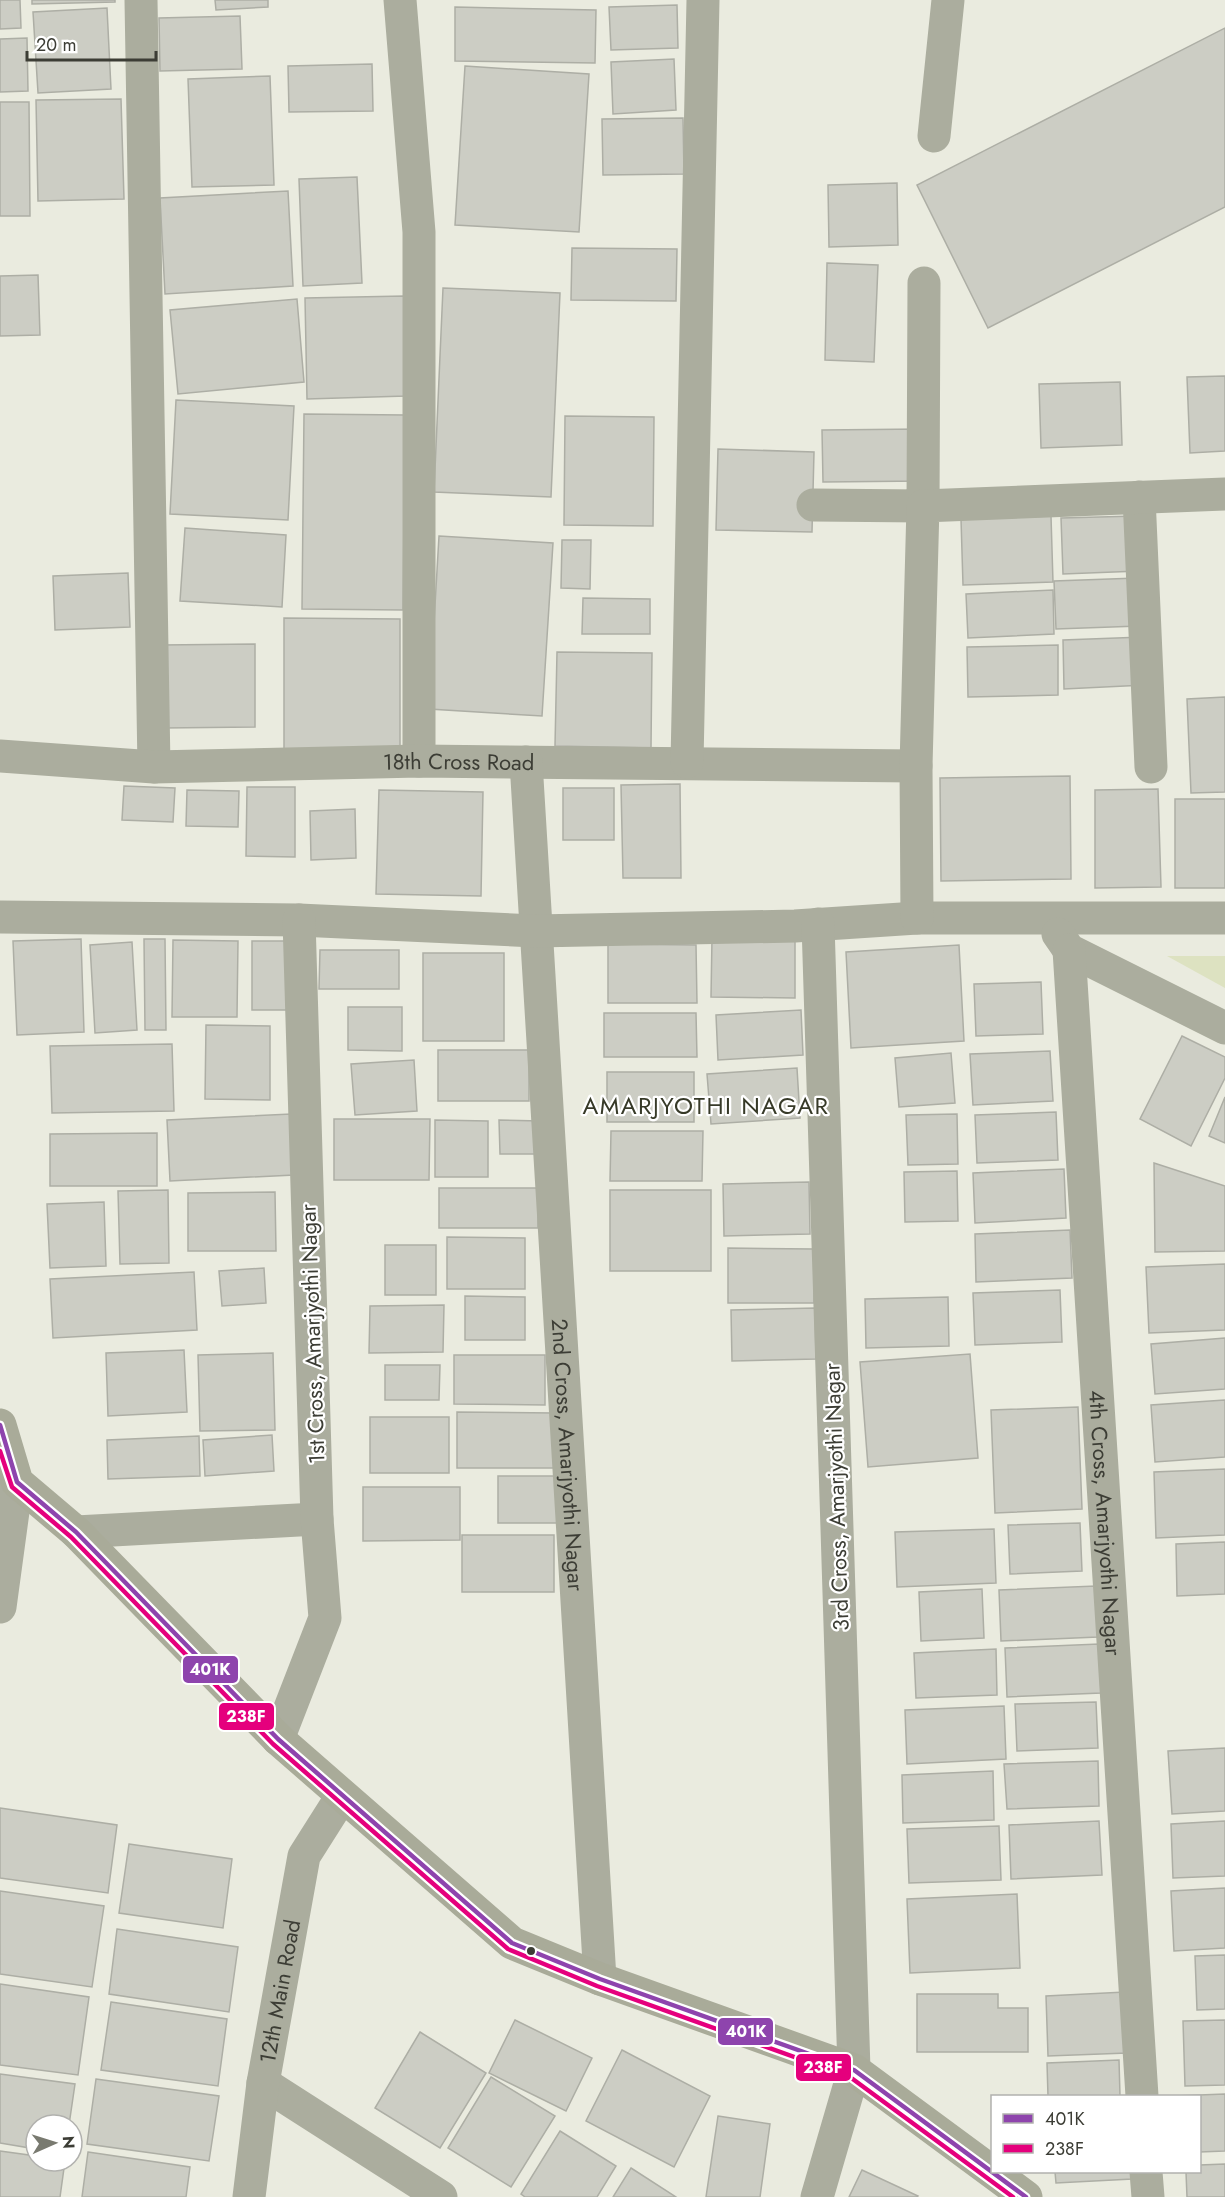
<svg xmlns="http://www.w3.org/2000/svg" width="1225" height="2197" viewBox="0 0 1225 2197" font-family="Jost,sans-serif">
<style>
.green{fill:#dde2c1}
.building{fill:#cccdc4;stroke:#adaea5;stroke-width:1.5}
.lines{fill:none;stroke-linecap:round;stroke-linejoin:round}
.street{stroke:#abad9e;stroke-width:33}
.secondary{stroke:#a9ab99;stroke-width:33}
.bus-1-casing{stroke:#fff;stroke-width:9}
.bus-2-casing{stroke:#fff;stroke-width:9}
.bus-1{stroke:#8e44ad;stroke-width:4.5}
.bus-2{stroke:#e5007d;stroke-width:4.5}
.bus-dot{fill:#3c3d35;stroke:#fff;stroke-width:2}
.labels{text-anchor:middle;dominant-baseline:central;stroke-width:4.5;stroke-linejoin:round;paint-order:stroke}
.street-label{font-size:22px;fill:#3c3d35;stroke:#fff}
.neighbourhood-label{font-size:24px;letter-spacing:1.5px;fill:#373a28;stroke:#fff}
.line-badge{stroke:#fff;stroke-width:2}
.badge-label{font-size:16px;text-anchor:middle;font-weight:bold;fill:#fff}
</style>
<rect width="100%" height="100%" fill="#eaebdf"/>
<polygon class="green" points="1168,956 1225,956 1225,988 1167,956"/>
<g class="building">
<polygon points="0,0 20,0 21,28 0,29"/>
<polygon points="32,0 115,0 115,2 32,4"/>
<polygon points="215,0 268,0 268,7 216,10"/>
<polygon points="677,5 678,48 611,50 609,7"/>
<polygon points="455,7 596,10 595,63 455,61"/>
<polygon points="107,8 111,89 38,93 33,12"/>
<polygon points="240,16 242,69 160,71 159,18"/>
<polygon points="1225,28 1225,207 988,328 917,185"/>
<polygon points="27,38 28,91 0,92 0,39"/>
<polygon points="674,59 676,110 613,114 611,62"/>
<polygon points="372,64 373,111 289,112 288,66"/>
<polygon points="465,66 589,74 579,232 455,225"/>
<polygon points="270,76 274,185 192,187 188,79"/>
<polygon points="121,99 124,199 38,201 36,100"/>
<polygon points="0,102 29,102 30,216 0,216"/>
<polygon points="683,118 684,174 603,175 602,119"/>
<polygon points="357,177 362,283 303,286 299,179"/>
<polygon points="897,183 898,245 829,247 828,185"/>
<polygon points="288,191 293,286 165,294 160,198"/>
<polygon points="572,248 677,249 676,301 571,300"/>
<polygon points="827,263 878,265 874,362 825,360"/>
<polygon points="38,275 40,335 0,336 0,276"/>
<polygon points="443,288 560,293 551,497 434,492"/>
<polygon points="404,296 406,396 307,399 305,298"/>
<polygon points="297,299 304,382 178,394 170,310"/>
<polygon points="1225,376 1225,451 1190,453 1187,377"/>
<polygon points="1120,382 1122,445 1041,448 1039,384"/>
<polygon points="176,400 294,406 288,520 170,514"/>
<polygon points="304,414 405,415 403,610 302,609"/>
<polygon points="565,416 654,417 653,526 564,525"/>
<polygon points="922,429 923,481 823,482 822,430"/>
<polygon points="718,449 814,452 812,532 716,530"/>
<polygon points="1051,516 1053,582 963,585 961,519"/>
<polygon points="1137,516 1139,571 1063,574 1061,518"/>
<polygon points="185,528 286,535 282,607 180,601"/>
<polygon points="439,536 553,543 542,716 429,709"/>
<polygon points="562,540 591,540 590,589 561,588"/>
<polygon points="128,573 130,627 55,630 53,576"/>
<polygon points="1137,578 1139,626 1056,629 1054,581"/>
<polygon points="1053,590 1054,634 968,638 966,594"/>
<polygon points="583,598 650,599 650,634 582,634"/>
<polygon points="284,618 400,619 400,755 284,755"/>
<polygon points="1143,637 1145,685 1064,689 1063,640"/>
<polygon points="255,644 255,727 163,728 161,645"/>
<polygon points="1058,645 1058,695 968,697 967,647"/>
<polygon points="557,652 652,653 651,748 555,746"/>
<polygon points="1225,697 1225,792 1191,793 1187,699"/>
<polygon points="1070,776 1071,879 941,881 940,778"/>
<polygon points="680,784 681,878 623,878 621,785"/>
<polygon points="124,786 175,788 173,822 122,820"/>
<polygon points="247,787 295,787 295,857 246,856"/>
<rect x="563" y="788" width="51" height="52"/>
<polygon points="1158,789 1161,887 1095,888 1095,790"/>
<polygon points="187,790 239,791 238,827 186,826"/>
<polygon points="379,790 483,792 481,896 376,894"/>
<rect x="1175" y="799" width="50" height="89"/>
<polygon points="355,809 356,858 311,860 310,811"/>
<polygon points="712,938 795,940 795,998 711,997"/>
<polygon points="81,939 84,1032 17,1035 13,941"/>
<polygon points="144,939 165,939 166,1030 145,1030"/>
<polygon points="173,940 238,941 237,1017 172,1017"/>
<rect x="252" y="941" width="38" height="69"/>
<polygon points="132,942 137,1030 95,1033 90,945"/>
<polygon points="608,944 696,945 697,1003 608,1003"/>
<polygon points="959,945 964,1041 851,1048 846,952"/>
<polygon points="320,950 399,950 399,989 319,989"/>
<rect x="423" y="953" width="81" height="88"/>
<polygon points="1041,982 1043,1034 976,1036 974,984"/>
<polygon points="348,1007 402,1007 402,1051 348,1050"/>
<polygon points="801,1010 803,1055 718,1060 716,1015"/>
<polygon points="604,1013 696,1013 697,1057 604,1057"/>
<polygon points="206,1025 270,1026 270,1100 205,1099"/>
<polygon points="1182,1036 1225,1057 1225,1078 1191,1146 1140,1119"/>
<polygon points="172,1044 174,1111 52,1113 50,1046"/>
<rect x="438" y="1050" width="91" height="51"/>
<polygon points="1050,1051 1053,1101 973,1105 970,1054"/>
<polygon points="951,1053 955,1103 899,1107 895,1058"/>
<polygon points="414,1060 417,1111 355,1115 351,1064"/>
<polygon points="797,1068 800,1118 711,1124 707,1074"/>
<rect x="607" y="1072" width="87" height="50"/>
<polygon points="1225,1097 1225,1143 1209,1136"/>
<polygon points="1056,1112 1058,1160 977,1163 975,1115"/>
<polygon points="291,1114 294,1175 170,1181 167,1120"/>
<polygon points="957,1114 958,1164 908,1165 906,1115"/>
<polygon points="334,1119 430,1119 429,1180 334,1180"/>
<polygon points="435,1120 488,1121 488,1177 435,1177"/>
<polygon points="499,1120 540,1121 540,1154 500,1154"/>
<polygon points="611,1131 703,1131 702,1181 610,1181"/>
<polygon points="157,1133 157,1186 50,1186 50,1134"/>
<polygon points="1154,1163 1225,1186 1225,1251 1155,1252"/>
<polygon points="1064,1169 1066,1218 975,1223 973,1173"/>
<polygon points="957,1171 958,1221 905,1222 904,1172"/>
<polygon points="809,1182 810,1234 724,1236 723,1184"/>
<rect x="439" y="1188" width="99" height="40"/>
<polygon points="168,1190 169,1263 120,1264 118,1191"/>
<rect x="610" y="1190" width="101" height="81"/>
<polygon points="275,1192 276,1251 188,1251 188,1193"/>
<polygon points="104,1202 106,1266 50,1268 47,1204"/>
<polygon points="1070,1230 1072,1278 976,1282 975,1234"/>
<polygon points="447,1237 525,1238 525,1289 447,1289"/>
<rect x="385" y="1245" width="51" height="50"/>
<polygon points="728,1248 814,1249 814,1303 728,1303"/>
<polygon points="1225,1264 1225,1330 1149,1333 1146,1267"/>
<polygon points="264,1268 266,1303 222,1306 219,1271"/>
<polygon points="194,1272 197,1330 53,1338 50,1279"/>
<polygon points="1060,1290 1062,1342 975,1345 973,1293"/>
<polygon points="465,1296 525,1297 525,1340 465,1340"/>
<polygon points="948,1297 949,1346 866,1348 865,1299"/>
<polygon points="444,1305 443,1352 369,1353 370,1306"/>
<polygon points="815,1308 816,1359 732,1361 731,1310"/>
<polygon points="1225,1338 1225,1389 1155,1394 1151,1344"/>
<polygon points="184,1350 187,1412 108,1416 106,1353"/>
<polygon points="273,1353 275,1430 200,1431 198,1355"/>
<polygon points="970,1354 978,1458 868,1467 860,1362"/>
<polygon points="454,1355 545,1355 545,1405 454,1404"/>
<polygon points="385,1365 440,1365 439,1400 385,1400"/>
<polygon points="1225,1400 1225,1457 1155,1462 1151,1405"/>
<polygon points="1078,1407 1082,1509 995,1513 991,1410"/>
<polygon points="457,1412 554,1413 554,1468 457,1468"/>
<rect x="370" y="1417" width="79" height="56"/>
<polygon points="272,1435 274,1471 205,1476 203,1440"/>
<polygon points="199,1436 200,1476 108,1479 107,1440"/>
<polygon points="1225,1469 1225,1535 1156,1538 1154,1472"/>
<rect x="498" y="1476" width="59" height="47"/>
<polygon points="363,1487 460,1487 460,1540 363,1541"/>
<polygon points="1080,1523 1082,1571 1010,1574 1008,1525"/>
<polygon points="994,1529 996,1583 897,1587 895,1532"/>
<rect x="462" y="1535" width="92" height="57"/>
<polygon points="1225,1542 1225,1594 1177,1596 1176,1544"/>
<polygon points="1096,1586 1098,1637 1001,1641 999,1590"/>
<polygon points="982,1589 984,1638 921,1641 919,1592"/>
<polygon points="1099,1644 1101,1693 1007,1697 1005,1648"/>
<polygon points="996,1649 997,1695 916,1698 914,1653"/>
<polygon points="1096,1702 1098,1748 1017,1751 1015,1704"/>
<polygon points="1004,1706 1006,1759 907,1764 905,1710"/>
<polygon points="1225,1748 1225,1811 1172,1814 1168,1751"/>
<polygon points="1098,1761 1099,1806 1007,1809 1004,1764"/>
<polygon points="993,1771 994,1820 903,1823 902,1775"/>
<polygon points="0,1808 117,1825 108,1893 0,1878"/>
<polygon points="1099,1821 1102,1875 1011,1879 1009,1825"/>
<polygon points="1225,1821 1225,1876 1173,1878 1171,1824"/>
<polygon points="999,1826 1001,1880 909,1883 907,1829"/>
<polygon points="129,1844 232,1859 223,1928 119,1913"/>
<polygon points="1225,1888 1225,1948 1174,1951 1171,1891"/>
<polygon points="0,1891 104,1906 92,1987 0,1974"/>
<polygon points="1017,1894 1020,1968 910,1973 907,1899"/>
<polygon points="117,1929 238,1947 229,2012 109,1994"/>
<polygon points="1225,1955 1225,2009 1197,2010 1195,1956"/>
<polygon points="0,1984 89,1997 78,2075 0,2065"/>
<polygon points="1125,1992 1127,2053 1048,2056 1046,1996"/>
<polygon points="917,1994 998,1994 998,2008 1028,2008 1028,2052 917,2052"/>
<polygon points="111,2002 227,2019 218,2086 101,2070"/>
<polygon points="515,2020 592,2058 566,2111 489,2073"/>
<polygon points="1225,2020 1225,2085 1185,2086 1183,2021"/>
<polygon points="420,2032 486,2073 440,2148 375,2108"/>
<polygon points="622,2050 710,2096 674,2167 586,2121"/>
<polygon points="1119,2060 1120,2096 1048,2096 1047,2063"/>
<polygon points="0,2074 75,2084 69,2125 36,2125 36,2149 0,2143"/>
<polygon points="491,2077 555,2116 511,2187 448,2148"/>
<polygon points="96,2079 219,2096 209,2161 87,2144"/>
<polygon points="1225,2094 1225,2151 1200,2152 1200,2096 1173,2096"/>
<polygon points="718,2116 770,2124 760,2197 706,2197"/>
<polygon points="560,2131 616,2166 597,2197 525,2197 521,2194"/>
<polygon points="0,2151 36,2156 36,2161 65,2161 60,2197 0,2197"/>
<polygon points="88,2152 190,2167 186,2197 82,2197"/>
<polygon points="1225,2164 1225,2197 1187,2197 1186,2172 1200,2172 1200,2165"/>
<polygon points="631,2168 676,2197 613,2197"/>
<polygon points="862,2170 918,2196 917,2197 849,2197"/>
<polygon points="1055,2172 1131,2172 1132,2179 1056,2183"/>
</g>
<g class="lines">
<g class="street">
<polyline points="141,0 154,767"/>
<polyline points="400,0 419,232 419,761"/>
<polyline points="934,136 948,0"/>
<polyline points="1139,497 1151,767"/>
<polyline points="813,505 923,506 924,283"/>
<path id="s1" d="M0,756l154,11 265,-6 497,5"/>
<path id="s2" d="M526,762l74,1217"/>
<polyline points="687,762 703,0"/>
<polyline points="0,917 299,920 535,931 795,926 917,918 1225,918"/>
<polyline points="917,918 916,766 923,506 1225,494"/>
<polyline points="1058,934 1069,950 1225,1028"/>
<path id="s3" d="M1069,950l73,1146"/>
<polyline points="0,1477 17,1482 0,1607"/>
<polyline points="76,1532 317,1519"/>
<polyline points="278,1739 325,1618 317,1519 299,920"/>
<polyline points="263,2083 441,2197"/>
<polyline points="1146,2172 1148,2197"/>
<path id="s4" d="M249,2197l14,-114 41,-227 38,-60"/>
<polyline points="817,2197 854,2070 818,924"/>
</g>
<polyline class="secondary" points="0,1425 17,1482 76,1532 278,1739 512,1943 600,1979 854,2070 1026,2197"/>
<defs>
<polyline id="bus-1" points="0,1425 17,1482 76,1532 278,1739 512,1943 600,1979 854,2070 1026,2197"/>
<polyline id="bus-2" points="0,1451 12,1487 71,1537 273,1744 508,1949 597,1986 850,2077 1013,2197"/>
</defs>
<use href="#bus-1" class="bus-1-casing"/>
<use href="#bus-2" class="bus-2-casing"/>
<use href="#bus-1" class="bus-1"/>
<use href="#bus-2" class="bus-2"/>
</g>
<circle class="bus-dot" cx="531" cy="1951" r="5"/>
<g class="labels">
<g class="street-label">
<text stroke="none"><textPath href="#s1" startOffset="459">18th Cross Road</textPath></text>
<text transform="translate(312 1334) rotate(-92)">1st Cross, Amarjyothi Nagar</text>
<text stroke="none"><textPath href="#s2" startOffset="694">2nd Cross, Amarjyothi Nagar</textPath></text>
<text transform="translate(836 1497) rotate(-92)">3rd Cross, Amarjyothi Nagar</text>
<text stroke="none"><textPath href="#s3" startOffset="574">4th Cross, Amarjyothi Nagar</textPath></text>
<text stroke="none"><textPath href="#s4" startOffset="208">12th Main Road</textPath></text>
</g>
<g class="neighbourhood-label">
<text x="706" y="1105">AMARJYOTHI NAGAR</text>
</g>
</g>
<g class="line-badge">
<rect x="182" y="1655" width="57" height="29" rx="6" fill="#8e44ad"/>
<rect x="218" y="1702" width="57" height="29" rx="6" fill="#e5007d"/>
<rect x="717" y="2017" width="57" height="29" rx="6" fill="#8e44ad"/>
<rect x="795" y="2053" width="57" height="29" rx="6" fill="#e5007d"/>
</g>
<g class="badge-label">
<text x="210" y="1675">401K</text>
<text x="246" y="1722">238F</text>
<text x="746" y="2037">401K</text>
<text x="823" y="2073">238F</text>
</g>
<rect x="991" y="2095" width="210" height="78" fill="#ffffff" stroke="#b1b1ae" stroke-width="1.5"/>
<rect x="1003" y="2114" width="30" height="9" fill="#8e44ad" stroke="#b1b1ae" stroke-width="1.5"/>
<text x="1045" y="2125" font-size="18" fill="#3c3d35">401K</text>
<rect x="1003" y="2144" width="30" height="9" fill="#e5007d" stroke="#b1b1ae" stroke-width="1.5"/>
<text x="1045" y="2155" font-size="18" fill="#3c3d35">238F</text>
<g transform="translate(54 2143) rotate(87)"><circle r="28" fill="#ffffff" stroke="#b1b1ae" stroke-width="1.5"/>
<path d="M0-4.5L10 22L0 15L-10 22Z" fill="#797a70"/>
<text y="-9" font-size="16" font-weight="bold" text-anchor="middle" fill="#3c3d35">N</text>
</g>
<path d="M27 51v9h129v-9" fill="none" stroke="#3c3d35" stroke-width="3"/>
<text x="36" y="51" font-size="18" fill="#3c3d35" stroke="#ffffff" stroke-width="4.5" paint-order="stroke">20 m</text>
</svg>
